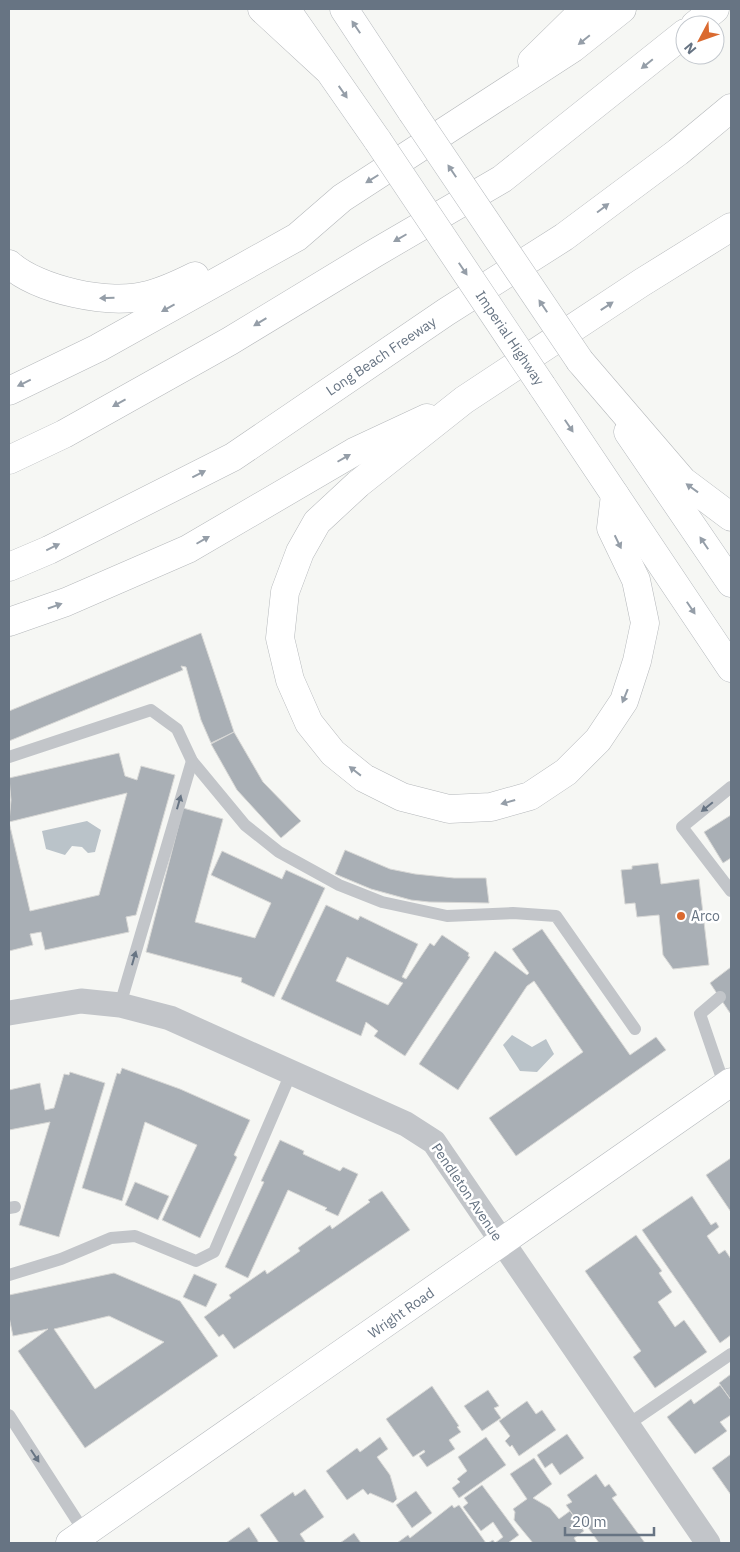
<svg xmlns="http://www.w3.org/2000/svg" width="740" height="1552" viewBox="0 0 740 1552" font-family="'IBM Plex Sans',sans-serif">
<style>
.water{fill:#bac3c9}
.building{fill:#a9afb5;stroke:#d8d8d6;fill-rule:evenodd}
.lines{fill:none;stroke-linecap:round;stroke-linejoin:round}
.secondary-casing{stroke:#b5b9bd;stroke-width:29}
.primary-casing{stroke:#b5b9bd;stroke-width:29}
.highway-casing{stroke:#b5b8bb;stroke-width:29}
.lane{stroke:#c2c5c9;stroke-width:12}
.street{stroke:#c2c5c9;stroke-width:25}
.secondary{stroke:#fff;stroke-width:28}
.primary{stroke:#fff;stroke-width:28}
.highway{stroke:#fff;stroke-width:28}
.primary-bridge-casing{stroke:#b5b9bd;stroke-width:29;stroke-linecap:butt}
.primary-bridge{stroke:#fff;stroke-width:28}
.oneway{fill:#959ea8}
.oneway2{fill:#677483}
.poi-dot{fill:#da6a30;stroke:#fff;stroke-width:2}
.labels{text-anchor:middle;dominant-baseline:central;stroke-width:5;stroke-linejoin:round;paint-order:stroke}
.street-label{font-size:14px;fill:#677483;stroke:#fff}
.poi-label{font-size:14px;fill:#677483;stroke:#fff;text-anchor:start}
</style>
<rect width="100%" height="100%" fill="#f6f7f4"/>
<g class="water">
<polygon points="87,821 101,830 95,852 88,853 82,847 72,846 65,855 46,849 42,831"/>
<polygon points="512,1035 532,1047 546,1039 554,1054 537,1072 520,1071 503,1045"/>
</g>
<g class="building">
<polygon points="201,633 234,732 211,743 201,720 186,667 181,666 183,670 9,741 9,711"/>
<polygon points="234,732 263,782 301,821 281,838 237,790 211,744"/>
<polygon points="119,753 125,776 137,780 141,766 175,775 136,915 126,917 129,932 45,950 41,932 30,934 33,945 9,951 9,822 30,911 99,895 127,793 9,822 11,800 9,778"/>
<polygon points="183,808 223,819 195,922 255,938 271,903 211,875 222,851 282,879 286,870 325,888 274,997 241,982 242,978 146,952"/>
<polygon points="731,815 731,858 723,863 704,832"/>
<polygon points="345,850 390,869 415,874 454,878 486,878 489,903 429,902 411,900 371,889 335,874"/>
<polygon points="658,863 661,884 699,879 709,965 673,969 663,955 659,915 637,917 635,903 625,904 621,870 632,869 632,866"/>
<path d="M326,905l32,15 2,-4 58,28 -16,33 4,2 24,-36 4,3 8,-11 27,18 -1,3 2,1 -65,99 -31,-20 4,-5 -12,-9 -5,14 -80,-37zM347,957l56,26 -15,22 -52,-24z"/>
<polygon points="542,929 630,1055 656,1037 666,1050 516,1156 489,1118 583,1052 534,981 527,986 458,1090 419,1064 495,951 527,975 529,973 512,949"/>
<polygon points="731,967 731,1012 730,1013 710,983"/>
<polygon points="122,1068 180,1089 250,1120 234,1155 237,1157 200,1238 162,1220 197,1145 145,1122 122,1201 82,1188 117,1073 120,1074"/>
<polygon points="70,1072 105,1083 59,1237 19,1225 50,1122 9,1130 9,1090 40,1083 45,1110 54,1108 64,1074 69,1075"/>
<polygon points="280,1140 304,1151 303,1154 340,1171 343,1167 358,1174 338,1216 325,1210 327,1208 288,1190 248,1278 225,1267 264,1182 261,1181"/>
<polygon points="731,1158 731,1212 706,1175"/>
<polygon points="135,1182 169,1196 158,1220 125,1205"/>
<polygon points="382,1191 410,1230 234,1349 223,1334 219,1337 204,1317 231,1298 229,1295 265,1270 267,1274 300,1251 298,1248 330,1225 332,1229 370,1202 368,1200"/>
<polygon points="692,1196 711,1225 716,1222 719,1227 707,1236 719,1254 725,1250 731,1259 731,1335 720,1343 642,1230"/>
<polygon points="636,1235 662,1271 659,1273 672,1292 658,1302 675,1327 684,1320 707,1352 655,1388 633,1357 641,1351 585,1271"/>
<path d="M114,1273l66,28 38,55 -133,92 -67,-97 30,-22 -35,7 -4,-19v-22zM109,1316l55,26 -69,47 -41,-60z"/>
<polygon points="194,1274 217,1284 206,1307 183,1297"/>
<polygon points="731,1374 731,1400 719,1383"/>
<polygon points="720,1385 731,1400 731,1415 720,1422 727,1431 695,1454 667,1417 691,1399 694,1404"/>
<polygon points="432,1386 459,1426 457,1427 461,1432 449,1440 455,1449 427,1467 419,1456 425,1452 424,1450 413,1457 386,1419"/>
<polygon points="488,1390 499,1406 494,1408 501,1418 482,1431 464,1406"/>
<polygon points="527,1401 536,1414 542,1410 556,1430 519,1456 512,1445 510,1447 505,1441 510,1436 499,1421"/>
<polygon points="567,1434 584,1458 560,1475 552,1463 545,1468 537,1455"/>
<polygon points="380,1437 388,1449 377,1457 390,1475 397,1499 393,1503 370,1493 368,1495 363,1489 347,1500 326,1471 357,1448 360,1452"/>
<polygon points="486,1437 506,1465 459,1498 452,1488 460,1482 457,1479 467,1471 458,1457"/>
<polygon points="731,1454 731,1495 712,1468"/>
<polygon points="534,1458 552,1484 533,1498 550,1508 559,1519 570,1511 584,1531 574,1538 577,1543 533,1543 514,1520 515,1512 513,1509 527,1499 510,1474"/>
<polygon points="596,1474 605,1487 609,1484 617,1495 612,1498 645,1543 599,1543 584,1522 580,1525 566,1505 572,1502 567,1495"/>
<polygon points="482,1485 519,1535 508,1543 488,1543 493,1540 495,1543 503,1537 493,1522 481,1531 463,1507 468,1503 464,1498"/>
<polygon points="305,1489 324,1517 300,1534 306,1543 279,1543 260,1515 293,1492 295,1496"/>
<polygon points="416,1491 432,1513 412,1528 396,1505"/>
<polygon points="452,1505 454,1508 459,1505 486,1543 397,1543 408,1535 410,1538"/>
<polygon points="249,1527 258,1541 258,1543 226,1543"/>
<polygon points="354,1533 361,1543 340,1543"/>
</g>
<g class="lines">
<defs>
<polyline id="secondary" points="70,1543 731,1082"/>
<g id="primary">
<polyline points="286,9 378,141"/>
<polyline points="344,9 412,112"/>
<polyline points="542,386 731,668"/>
<polyline points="628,432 731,583"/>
</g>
<g id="highway">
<polyline points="262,9 327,69"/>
<polyline points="695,25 715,9"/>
<polyline points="532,61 585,9"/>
<path d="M9,264c29,26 101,42 139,31 16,-4 33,-12 47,-19"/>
<polyline points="580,361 683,481 731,517"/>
<polyline points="9,391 98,348 297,237 342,198 573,48 622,9"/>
<polyline points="9,460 64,434 230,341 375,253 502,179 685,33"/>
<polyline points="615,495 611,528 636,580 645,623 637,661 624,701 598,740 566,772 530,796 491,807 449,809 402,797 364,778 333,753 309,723 290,680 280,638 285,592 300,552 317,522 358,484 464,400 641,283 731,227"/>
<polyline points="9,567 49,550 233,457 446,312 564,237 678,152 731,108"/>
<polyline points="9,622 66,602 188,549 354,452 427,418"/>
</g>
</defs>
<use href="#secondary" class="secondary-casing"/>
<use href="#primary" class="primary-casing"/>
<use href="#highway" class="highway-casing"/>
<g class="lane">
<polyline points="9,757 151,710 177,729 192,761 245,825 279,852 339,885 382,902 447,916 513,913 556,916 635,1029"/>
<polyline points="731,787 682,827 731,891"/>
<polyline points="720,997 700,1014 725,1087"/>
<polyline points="120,1005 192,761"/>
<polyline points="9,1208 15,1207"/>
<polyline points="9,1275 61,1259 111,1238 135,1236 196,1261 214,1252 291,1073"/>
<polyline points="9,1415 85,1533"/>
<polyline points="627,1425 731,1354"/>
</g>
<polyline class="street" points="9,1013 81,1001 120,1005 170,1018 406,1124 434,1142 708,1543"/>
<use href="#secondary" class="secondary"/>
<use href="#primary" class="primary"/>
<use href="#highway" class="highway"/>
<defs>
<g id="primary-bridge">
<polyline points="412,112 580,361"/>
<polyline points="378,141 542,386"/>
</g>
</defs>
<use href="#primary-bridge" class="primary-bridge-casing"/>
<use href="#primary-bridge" class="primary-bridge"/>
</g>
<defs><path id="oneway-solid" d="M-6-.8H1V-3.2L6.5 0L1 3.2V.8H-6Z" transform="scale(1.25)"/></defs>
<g class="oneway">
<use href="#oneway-solid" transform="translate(356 27) rotate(-124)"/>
<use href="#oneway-solid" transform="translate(584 40) rotate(141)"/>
<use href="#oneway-solid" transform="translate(647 64) rotate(141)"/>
<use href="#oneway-solid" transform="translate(343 92) rotate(55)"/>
<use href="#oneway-solid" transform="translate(452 171) rotate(-124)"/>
<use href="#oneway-solid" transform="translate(372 179) rotate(148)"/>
<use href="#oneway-solid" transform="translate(603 208) rotate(-37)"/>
<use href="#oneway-solid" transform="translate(400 238) rotate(150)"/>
<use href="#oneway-solid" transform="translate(463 269) rotate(56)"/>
<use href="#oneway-solid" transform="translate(107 298) rotate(178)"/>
<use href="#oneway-solid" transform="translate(543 306) rotate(-124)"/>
<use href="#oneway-solid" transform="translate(607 306) rotate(-33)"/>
<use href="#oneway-solid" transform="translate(168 308) rotate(151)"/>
<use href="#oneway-solid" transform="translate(260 322) rotate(149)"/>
<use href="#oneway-solid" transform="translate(24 383) rotate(154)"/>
<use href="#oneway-solid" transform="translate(119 403) rotate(151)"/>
<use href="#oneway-solid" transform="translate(569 426) rotate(56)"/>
<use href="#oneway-solid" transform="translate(344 458) rotate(-30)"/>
<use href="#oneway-solid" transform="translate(199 474) rotate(-27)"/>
<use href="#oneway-solid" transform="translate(692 488) rotate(-144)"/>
<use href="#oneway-solid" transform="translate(203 540) rotate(-30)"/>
<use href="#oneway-solid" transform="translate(618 542) rotate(64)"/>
<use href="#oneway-solid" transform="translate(704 543) rotate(-124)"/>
<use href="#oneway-solid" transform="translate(53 547) rotate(-26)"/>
<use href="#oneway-solid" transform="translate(55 606) rotate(-19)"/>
<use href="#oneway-solid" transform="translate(691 608) rotate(56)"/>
<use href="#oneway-solid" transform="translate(625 696) rotate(112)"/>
<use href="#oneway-solid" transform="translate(355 771) rotate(-142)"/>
<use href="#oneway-solid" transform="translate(508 802) rotate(164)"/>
</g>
<g class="oneway2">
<use href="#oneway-solid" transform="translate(179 802) rotate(-74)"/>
<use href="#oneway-solid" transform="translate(707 807) rotate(141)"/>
<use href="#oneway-solid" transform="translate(134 958) rotate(-74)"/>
<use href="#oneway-solid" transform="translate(35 1456) rotate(57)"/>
</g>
<circle class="poi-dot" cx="681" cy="916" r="5"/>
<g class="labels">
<g class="street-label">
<text transform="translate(510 338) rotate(56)">Imperial Highway</text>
<text transform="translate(381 356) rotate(-34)">Long Beach Freeway</text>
<text transform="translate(467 1192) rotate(56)">Pendleton Avenue</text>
<text transform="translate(401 1313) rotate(-35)">Wright Road</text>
</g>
<g class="poi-label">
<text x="691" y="916">Arco</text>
</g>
</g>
<rect width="740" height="1552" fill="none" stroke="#677483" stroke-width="20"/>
<g transform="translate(700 40) rotate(229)"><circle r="24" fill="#ffffff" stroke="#c2c7cd"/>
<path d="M0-4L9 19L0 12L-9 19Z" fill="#da6a30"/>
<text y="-8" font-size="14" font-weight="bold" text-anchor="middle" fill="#677483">N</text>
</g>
<path d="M565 1527v8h89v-8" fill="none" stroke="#677483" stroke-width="2.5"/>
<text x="572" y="1527" font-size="15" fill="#677483" stroke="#ffffff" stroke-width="4" paint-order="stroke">20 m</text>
</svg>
